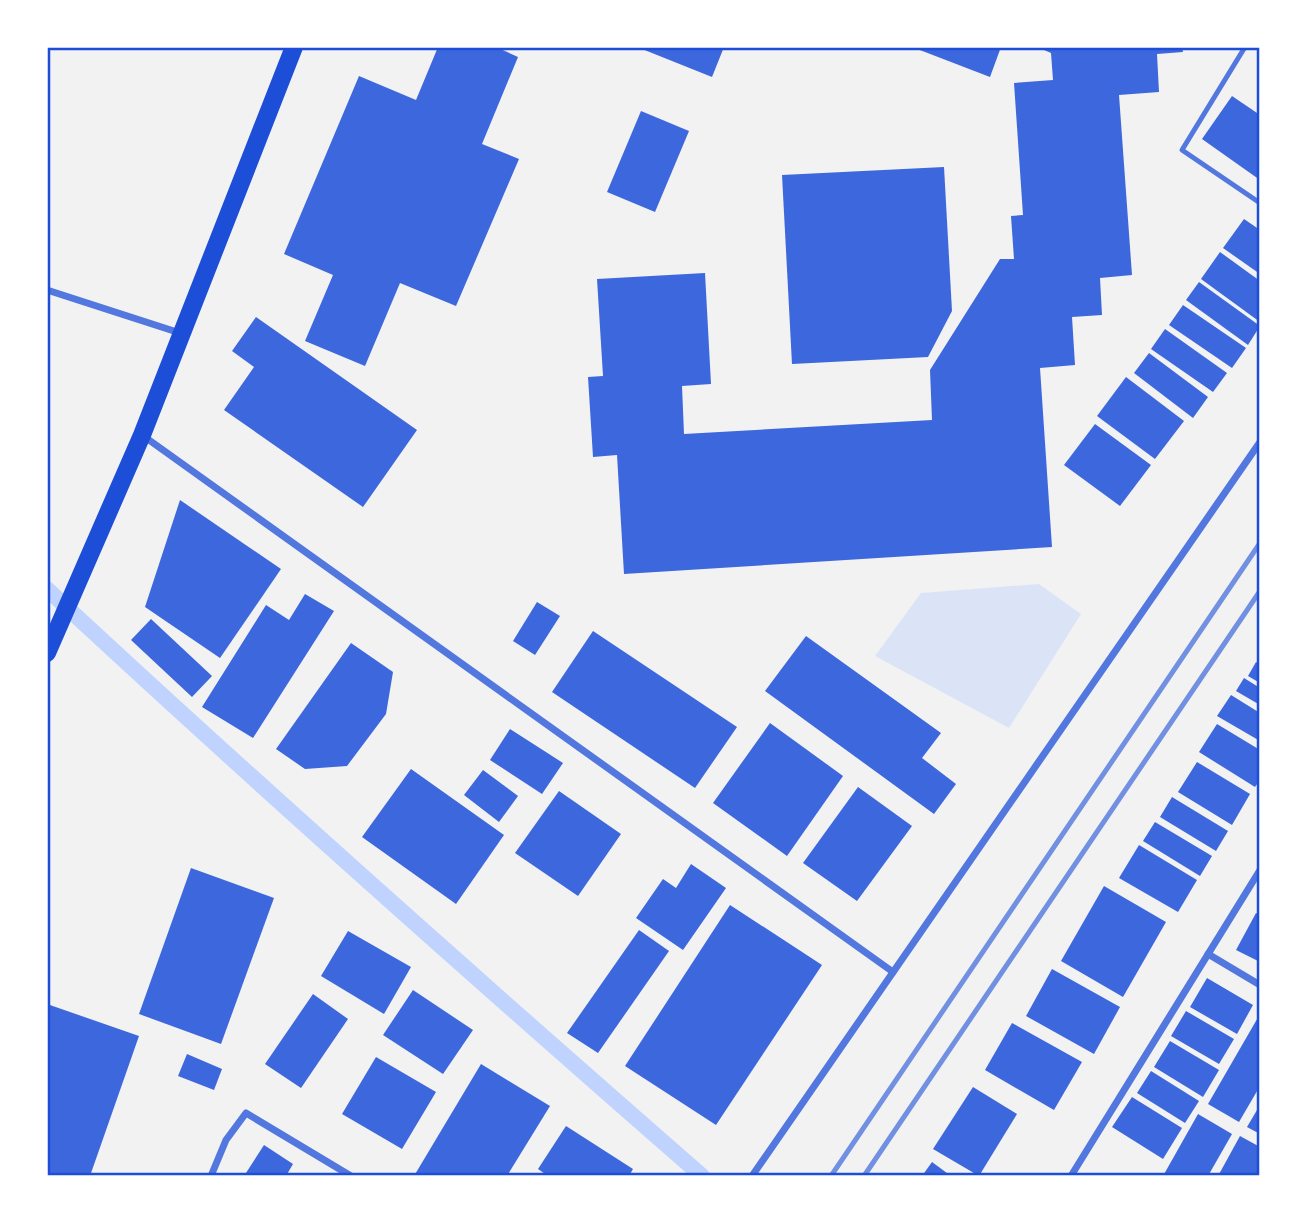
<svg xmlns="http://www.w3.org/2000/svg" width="1307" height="1223" viewBox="0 0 1307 1223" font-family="'IBM Plex Sans',sans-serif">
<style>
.green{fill:#dbe4f7}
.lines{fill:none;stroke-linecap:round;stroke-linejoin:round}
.stream{stroke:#bfd3fe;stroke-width:16}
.building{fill:#3d67dc}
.service{stroke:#5277de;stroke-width:5}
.minor{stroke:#5277de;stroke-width:7}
.primary{stroke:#1d4ed8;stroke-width:18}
.rail{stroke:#7290e2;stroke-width:5}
.neatline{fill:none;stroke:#1d4ed8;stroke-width:2.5}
</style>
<rect width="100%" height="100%" fill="#f2f2f2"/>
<polygon class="green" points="1039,584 1081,614 1009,728 875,656 921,593"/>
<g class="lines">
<path class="stream" d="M47,589c215,200 434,394 655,587"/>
</g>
<g class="building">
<polygon points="438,47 496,47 518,57 482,144 519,159 456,306 400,283 365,366 305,341 333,275 284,254 359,76 416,100"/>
<polygon points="637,47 724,47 712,77"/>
<polygon points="912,47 1001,47 990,77"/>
<polygon points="1037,47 1182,47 1183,52 1157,54 1159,92 1119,95 1132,275 1100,278 1102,315 1072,317 1075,365 1040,368 1052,547 624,574 617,455 593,457 588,377 603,376 597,279 705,273 711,384 682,386 684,434 932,420 930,370 1000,259 1014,259 1011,216 1023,215 1014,83 1053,80 1051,53"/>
<polygon points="1232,96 1260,115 1260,180 1202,139"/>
<polygon points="641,111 689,131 655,212 607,192"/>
<polygon points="944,167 952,311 928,357 792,364 782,175"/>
<polygon points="1244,219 1260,230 1260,274 1223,248"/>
<polygon points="1220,252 1260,281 1260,322 1201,279"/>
<polygon points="1199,282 1260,326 1248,345 1186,300"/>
<polygon points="1183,305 1246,348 1232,368 1169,325"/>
<polygon points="256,317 417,430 363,507 224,410 254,367 232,351"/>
<polygon points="1165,329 1227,373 1213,392 1151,349"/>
<polygon points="1149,353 1208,397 1193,418 1134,373"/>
<polygon points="1126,377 1184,421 1155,459 1097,416"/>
<polygon points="1095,424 1151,465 1120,506 1064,465"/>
<polygon points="180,500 281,569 220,658 145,607"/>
<polygon points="305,594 334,611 253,738 202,707 266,605 289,620"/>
<polygon points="537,602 560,616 535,655 513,641"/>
<polygon points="151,619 212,676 192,697 131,640"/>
<polygon points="593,631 737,727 695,788 552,692"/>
<polygon points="806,636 941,733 922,758 956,784 934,814 765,691"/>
<polygon points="351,643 393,672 386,714 347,766 305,769 276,749"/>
<polygon points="1256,662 1260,664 1260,683 1248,676"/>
<polygon points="1244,678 1260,688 1260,705 1236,691"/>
<polygon points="1231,695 1260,713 1260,741 1217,716"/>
<polygon points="770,723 843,776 787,856 713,803"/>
<polygon points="1217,724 1260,750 1260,780 1255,787 1199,752"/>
<polygon points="510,729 563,763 542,794 490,760"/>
<polygon points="1197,762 1250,794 1232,825 1178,792"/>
<polygon points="411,769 504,835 456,904 362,837"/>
<polygon points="483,770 518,796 499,822 464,795"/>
<polygon points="858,787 912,826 857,901 803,863"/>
<polygon points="559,791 621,834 578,896 515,853"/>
<polygon points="1172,797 1228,831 1216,851 1160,817"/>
<polygon points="1155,822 1212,856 1200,876 1143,841"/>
<polygon points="1139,845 1197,880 1178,912 1119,878"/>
<polygon points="691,864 726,888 683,950 636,918 663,879 676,888"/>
<polygon points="191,868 274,898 221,1044 139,1014"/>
<polygon points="1104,886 1166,922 1123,997 1061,961"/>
<polygon points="730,905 822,965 716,1125 625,1066"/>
<polygon points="1256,913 1260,915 1260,962 1236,950"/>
<polygon points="639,930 669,951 598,1053 567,1033"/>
<polygon points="348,931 411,967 384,1014 321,976"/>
<polygon points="1052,969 1120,1007 1094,1054 1026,1016"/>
<polygon points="1207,978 1253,1005 1237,1034 1190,1007"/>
<polygon points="413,990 473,1030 443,1074 383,1035"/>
<polygon points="313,994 348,1019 301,1088 265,1064"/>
<polygon points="47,1004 139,1036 90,1176 47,1176"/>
<polygon points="1186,1011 1234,1039 1219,1064 1171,1036"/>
<polygon points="1260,1014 1260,1086 1239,1122 1208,1104"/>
<polygon points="1012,1023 1082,1062 1054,1110 985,1070"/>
<polygon points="1170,1041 1219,1070 1203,1097 1154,1067"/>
<polygon points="187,1054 222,1069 214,1090 178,1076"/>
<polygon points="376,1057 436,1092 402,1149 342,1114"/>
<polygon points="481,1064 550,1106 507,1176 414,1176"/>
<polygon points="1151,1071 1199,1101 1185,1123 1137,1093"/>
<polygon points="973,1087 1017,1114 979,1176 933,1149"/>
<polygon points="1132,1097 1182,1128 1163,1159 1112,1127"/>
<polygon points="1260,1105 1260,1134 1247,1127"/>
<polygon points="1198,1114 1232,1134 1208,1176 1163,1176"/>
<polygon points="566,1126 633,1169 629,1176 548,1176 538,1169"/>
<polygon points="1240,1136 1260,1147 1260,1171 1257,1176 1218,1176"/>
<polygon points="264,1145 293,1164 286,1176 244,1176"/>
<polygon points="932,1162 951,1176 922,1176"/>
</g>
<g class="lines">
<polyline class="service" points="1245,47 1182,150 1260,203"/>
<g class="minor">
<polyline points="47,290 180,333"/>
<polyline points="142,435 893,972"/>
<polyline points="1208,954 1260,985"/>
<polyline points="211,1176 226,1140 246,1113 351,1176"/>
<polyline points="752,1176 1260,442"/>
<polyline points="1071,1176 1260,870"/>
</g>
<polyline class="primary" points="47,653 142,435 294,47"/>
<g class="rail">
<polyline points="831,1176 1260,543"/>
<polyline points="864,1176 1260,591"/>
</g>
</g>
<rect width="1307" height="1223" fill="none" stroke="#ffffff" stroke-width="98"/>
<rect x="49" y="49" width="1209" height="1125" class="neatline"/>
</svg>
